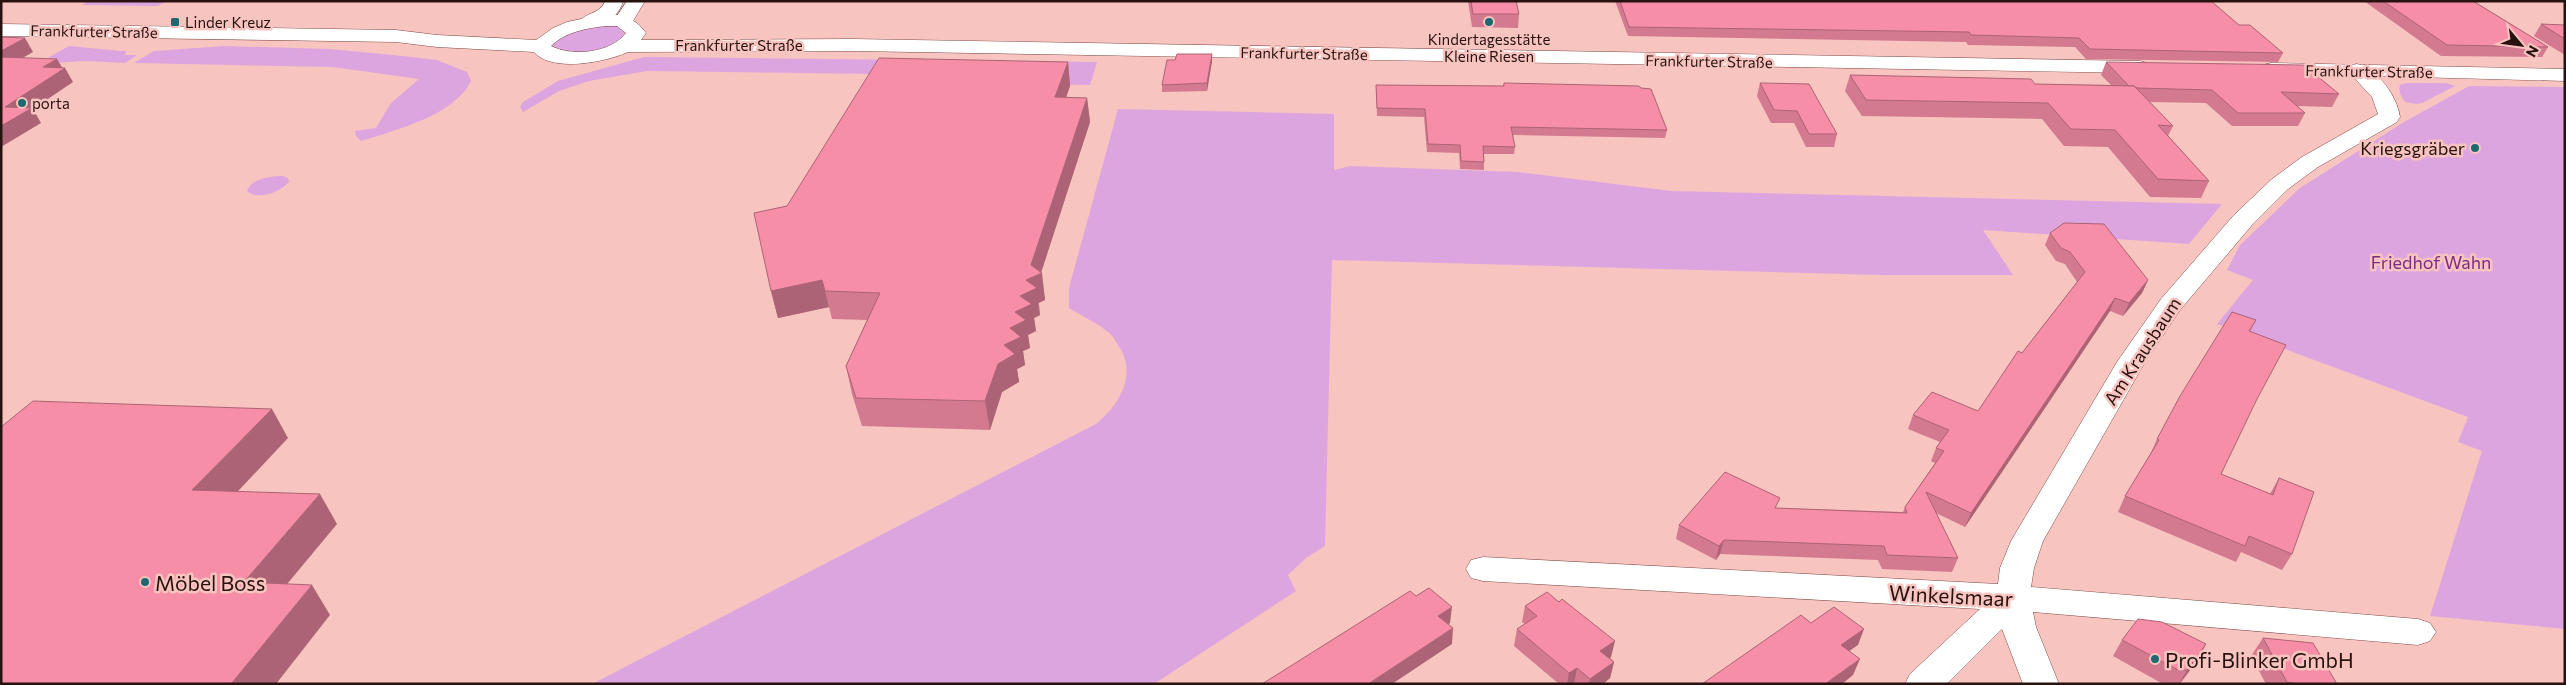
<svg xmlns="http://www.w3.org/2000/svg" width="2566" height="685" viewBox="0 0 2566 685" font-family="Commissioner,sans-serif">
<style>
.green{fill:#dda5e0}
.lines{fill:none;stroke-linecap:round;stroke-linejoin:round}
.minor-casing{stroke:#7f4945;stroke-width:1}
.primary-casing{stroke:#7f4945;stroke-width:1}
.minor{fill:#fff;fill-rule:evenodd}
.primary{fill:#fff;fill-rule:evenodd}
.wall{fill:#d47a90}
.shaded-wall{fill:#ac6375}
.building{fill:#f68ea7;stroke:#ac6375}
.poi-dot{fill:#1d6970;stroke:#f8c4bf;stroke-width:2}
.labels{text-anchor:middle;dominant-baseline:central;stroke-width:5;stroke-linejoin:round;paint-order:stroke}
.far-poi-label{font-size:15px;fill:#281210;stroke:#f8c4bf;text-anchor:start}
.far-street-label{font-size:15px;fill:#281210;stroke:#f8c4bf}
.poi-label{font-size:18px;fill:#281210;stroke:#f8c4bf;text-anchor:end}
.park-label{font-size:18px;fill:#7d2b84;stroke:#f8c4bf}
.street-label{font-size:18px;fill:#281210;stroke:#f8c4bf}
.near-poi-label{font-size:21px;fill:#281210;stroke:#f8c4bf;text-anchor:start}
.near-street-label{font-size:21px;fill:#281210;stroke:#f8c4bf}
</style>
<rect width="100%" height="100%" fill="#f8c4bf"/>
<g class="green">
<polygon points="88,1 167,1 158,6 82,5"/>
<path d="M617,25l11,10c-28,22 -45,21 -78,13l2,-8 22,-12z"/>
<polygon points="69,46 121,51 126,51 125,55 137,55 125,63 85,61 37,64"/>
<path d="M224,46l105,3 64,6 44,5 30,12 4,9c-17,35 -76,49 -110,60l-5,-5 -1,-5 21,-3 15,-25 28,-24 -86,-12 -199,-4 20,-12z"/>
<polygon points="644,57 1097,62 1090,85 883,81 876,74 647,71 589,81 559,91 523,112 520,107 523,102 558,81"/>
<path d="M2406,83h40l9,3 -33,17 -6,1 -11,-2c-4,-6 -7,-11 -5,-17z"/>
<polygon points="2469,86 2565,87 2565,629 2430,616 2482,451 2458,442 2468,417 2217,324 2253,280 2227,270 2240,245 2300,188 2404,122"/>
<path d="M1118,109l216,5v56l16,-4 168,6 153,19 551,13 -33,40 -206,-14 30,45h-132l-549,-15 -7,286 -19,12 -18,17 8,16 -142,93h-562l504,-260c24,-20 42,-50 22,-79 -3,-5 -6,-10 -10,-13 -11,-9 -26,-16 -39,-24v-20z"/>
<path d="M283,176l5,2 1,4c-9,10 -31,19 -42,9 5,-13 24,-15 36,-15z"/>
</g>
<g class="lines">
<defs>
<g id="minor">
<path d="M605,1h18c-4,17 -24,29 -41,25l-3,-4c7,-10 22,-8 26,-21z"/>
<polygon points="627,1 645,1 630,26 616,26 613,22"/>
<path d="M2357,64c21,5 40,32 43,53l-3,5 -79,45 -30,22 -36,36 -72,85 -35,52 -102,179 -9,27 -3,19 387,32 12,4 6,9 -6,9 -12,4 -385,-33 3,15 23,57h-36l-21,-55 -55,55h-42l5,-10 70,-65 -497,-28 -12,-3 -5,-9 5,-9 12,-3 515,27 2,-16 11,-27 106,-179 44,-63 73,-84 38,-36 30,-22 76,-43 -6,-17 -25,-27 3,-4z"/>
</g>
<g id="primary">
<path d="M606,14c18,1 29,4 40,19l-5,7 212,-1 1287,22 7,2 3,4 -3,4 -7,2 -1287,-22 -225,1c-22,10 -76,21 -94,0l-97,-5 -41,-5 -395,-6v-12l395,6 41,5 99,5 17,-12 14,-6zM606,26h11l9,7c-15,20 -53,24 -75,13 14,-14 36,-18 55,-20z"/>
<polygon points="2271,63 2565,69 2565,81 2264,73 2261,69 2264,65"/>
</g>
</defs>
<use href="#minor" class="minor-casing"/>
<use href="#primary" class="primary-casing"/>
<use href="#minor" class="minor"/>
<use href="#primary" class="primary"/>
</g>
<g class="wall">
<polygon points="1468,1 1516,1 1519,14 1518,28 1472,27"/>
<polygon points="1615,1 2211,1 2239,25 2283,53 2278,62 2086,59 2075,47 1968,45 1966,42 1628,36"/>
<polygon points="2364,1 2473,1 2548,47 2542,57 2441,56"/>
<polygon points="2541,24 2565,25 2565,55 2534,36"/>
<polygon points="1212,54 1212,61 1207,91 1162,92 1162,85 1175,60"/>
<polygon points="1068,62 1070,86 1066,97 1087,98 1090,122 1041,272 1045,300 1039,303 1040,315 1034,318 1036,331 1028,335 1030,348 1023,351 1025,365 1017,369 1019,382 1002,392 990,430 862,426 852,394 846,366 867,320 832,319 829,307 778,318 771,291 787,206"/>
<polygon points="2106,62 2339,94 2332,107 2297,106 2305,113 2298,126 2232,126 2206,103 2150,102 2173,126 2168,136 2209,181 2201,198 2150,197 2108,147 2064,146 2042,119 1862,116 1845,91 1850,75 2035,84 2111,85 2101,75"/>
<polygon points="1504,83 1667,130 1665,138 1513,135 1515,147 1514,154 1484,154 1484,170 1460,169 1459,153 1427,152 1424,117 1377,116 1376,85 1503,86"/>
<polygon points="1760,83 1837,134 1834,147 1806,147 1794,123 1771,123 1757,96"/>
<polygon points="2050,233 2148,280 2142,293 2123,316 2110,311 1965,527 1936,513 1958,558 1952,572 1882,569 1878,560 1720,554 1716,560 1676,539 1679,525 1776,508 1903,512 1905,507 1935,463 1931,461 1936,448 1940,442 1908,429 1913,415 1978,411 2022,353 2077,282 2065,264 2056,261 2045,245"/>
<polygon points="2256,320 2250,332 2255,401 2221,474 2270,494 2279,478 2292,554 2282,570 2241,552 2236,562 2118,512 2125,496 2150,455 2157,439"/>
<polygon points="1525,606 1611,657 1610,658 1614,662 1610,678 1603,684 1559,684 1514,646 1517,629 1525,624 1522,622"/>
<polygon points="2263,638 2337,684 2266,684 2251,656"/>
<polygon points="2122,640 2206,644 2197,661 2180,684 2163,684 2113,656"/>
</g>
<g class="shaded-wall">
<polygon points="25,38 33,52 1,70 1,51"/>
<polygon points="1212,54 1212,61 1207,91 1207,83"/>
<polygon points="57,59 63,69 65,68 73,82 33,109 41,123 1,147 1,126 5,107 43,67"/>
<polygon points="1068,62 1070,86 1058,121 1055,97"/>
<polygon points="1087,98 1090,122 1041,273 1042,273 1045,300 1038,303 1040,315 1034,318 1036,331 1028,335 1030,348 1023,351 1025,365 1017,369 1019,382 1002,392 990,430 985,401"/>
<polygon points="822,280 829,307 778,318 771,291"/>
<polygon points="2148,280 2142,293 2123,316 2129,303"/>
<polygon points="2115,298 2110,311 1965,527 1971,513"/>
<polygon points="272,409 288,438 211,520 192,490"/>
<polygon points="320,494 337,524 263,613 244,582"/>
<polygon points="1724,540 1720,554 1716,560 1719,546"/>
<polygon points="312,585 330,615 276,684 231,684"/>
<polygon points="1452,607 1450,623 1437,632 1438,616"/>
<polygon points="1453,628 1452,644 1392,684 1368,684"/>
<polygon points="1864,629 1858,645 1835,661 1841,645"/>
<polygon points="1615,641 1611,657 1597,667 1600,651"/>
<polygon points="2206,644 2197,661 2179,684 2187,670"/>
<polygon points="1860,659 1853,675 1842,684 1825,684"/>
<polygon points="1614,662 1610,678 1603,684 1589,684 1590,679"/>
<polygon points="1577,668 1574,684 1567,684 1569,673"/>
</g>
<g class="building">
<polygon points="1471,1 1516,1 1519,14 1473,14"/>
<polygon points="1620,1 2211,1 2239,25 2250,25 2283,53 2090,49 2079,38 1971,35 1969,32 1629,27"/>
<polygon points="2383,1 2473,1 2548,47 2447,45"/>
<polygon points="2541,24 2565,25 2565,39"/>
<polygon points="1,37 25,38 1,51"/>
<polygon points="1177,54 1212,54 1207,83 1162,85 1167,60 1175,60"/>
<polygon points="1,57 57,59 43,67 65,68 5,107 32,108 1,126"/>
<polygon points="879,58 1068,62 1055,97 1087,98 1031,265 1042,273 1026,280 1037,288 1020,296 1032,304 1015,312 1026,320 1010,328 1021,337 1004,345 1015,354 998,364 985,401 856,398 846,366 880,293 825,291 822,280 771,291 754,213 787,206"/>
<polygon points="2106,62 2304,65 2339,94 2281,92 2305,113 2238,113 2212,90 2137,88 2134,86 2129,86"/>
<polygon points="1850,75 2031,79 2035,84 2134,86 2173,126 2158,125 2209,181 2158,179 2115,130 2071,129 2048,103 1866,100"/>
<polygon points="1504,83 1639,86 1641,88 1651,89 1667,130 1511,127 1515,147 1483,146 1484,162 1461,161 1460,145 1428,144 1425,109 1377,108 1376,85 1504,86"/>
<polygon points="1760,83 1809,84 1837,134 1809,134 1797,111 1774,110"/>
<polygon points="2064,223 2104,224 2148,280 2129,303 2115,298 1971,513 1926,492 1958,558 1887,555 1884,546 1724,540 1719,546 1679,525 1725,472 1780,498 1775,508 1907,513 1905,507 1944,451 1936,448 1949,430 1913,415 1932,392 1978,411 2018,351 2022,353 2085,272 2070,252 2061,248 2050,233"/>
<polygon points="2232,312 2256,320 2249,331 2286,345 2257,399 2221,474 2273,495 2279,478 2314,492 2292,554 2249,536 2245,546 2125,496 2159,440 2157,439 2180,396"/>
<polygon points="33,401 272,409 192,490 320,494 244,582 312,585 231,684 1,684 1,427"/>
<polygon points="1429,588 1452,607 1438,616 1453,628 1368,684 1262,684 1410,591 1416,596"/>
<polygon points="1547,592 1559,602 1562,599 1615,641 1600,651 1614,662 1590,679 1577,668 1569,673 1517,629 1537,616 1525,606"/>
<polygon points="1834,607 1864,629 1841,645 1860,659 1825,684 1702,684 1801,615 1811,623"/>
<polygon points="2138,619 2162,622 2206,644 2187,670 2178,670 2122,640"/>
<polygon points="2263,638 2313,643 2337,684 2299,684 2287,682"/>
</g>
<g class="poi-dot">
<rect x="170" y="17" width="10" height="10" rx="2.5"/>
<circle cx="1489" cy="22" r="5"/>
<circle cx="22" cy="103" r="5"/>
<circle cx="2475" cy="148" r="5"/>
<circle cx="145" cy="582" r="5"/>
<circle cx="2155" cy="659" r="5"/>
</g>
<g class="labels">
<g class="far-poi-label">
<text x="185" y="22">Linder Kreuz</text>
<text x="1489" y="39" text-anchor="middle">Kindertagesstätte<tspan x="1489" dy="17">Kleine Riesen</tspan></text>
<text x="32" y="103">porta</text>
</g>
<g class="far-street-label">
<text transform="translate(94 31) rotate(1)">Frankfurter Straße</text>
<text x="739" y="45">Frankfurter Straße</text>
<text transform="translate(1304 53) rotate(1)">Frankfurter Straße</text>
<text transform="translate(1709 61) rotate(1)">Frankfurter Straße</text>
<text transform="translate(2369 71) rotate(1)">Frankfurter Straße</text>
</g>
<g class="poi-label">
<text x="2465" y="148">Kriegsgräber</text>
</g>
<g class="park-label">
<text x="2431" y="262">Friedhof Wahn</text>
</g>
<g class="street-label">
<text transform="translate(2142 351) rotate(-57)">Am Krausbaum</text>
</g>
<g class="near-poi-label">
<text x="155" y="582">Möbel Boss</text>
<text x="2165" y="659">Profi-Blinker GmbH</text>
</g>
<g class="near-street-label">
<text transform="translate(1951 595) rotate(3)">Winkelsmaar</text>
</g>
</g>
<rect width="2566" height="685" fill="none" stroke="#281210" stroke-width="5"/>
<g transform="translate(2521 45) rotate(119)" stroke="#f8c4bf" stroke-width="4" paint-order="stroke">
<path d="M0-4L9 19L0 12L-9 19Z" fill="#281210"/>
<text y="-8" font-size="14" font-weight="bold" text-anchor="middle" fill="#281210">N</text>
</g>
</svg>
